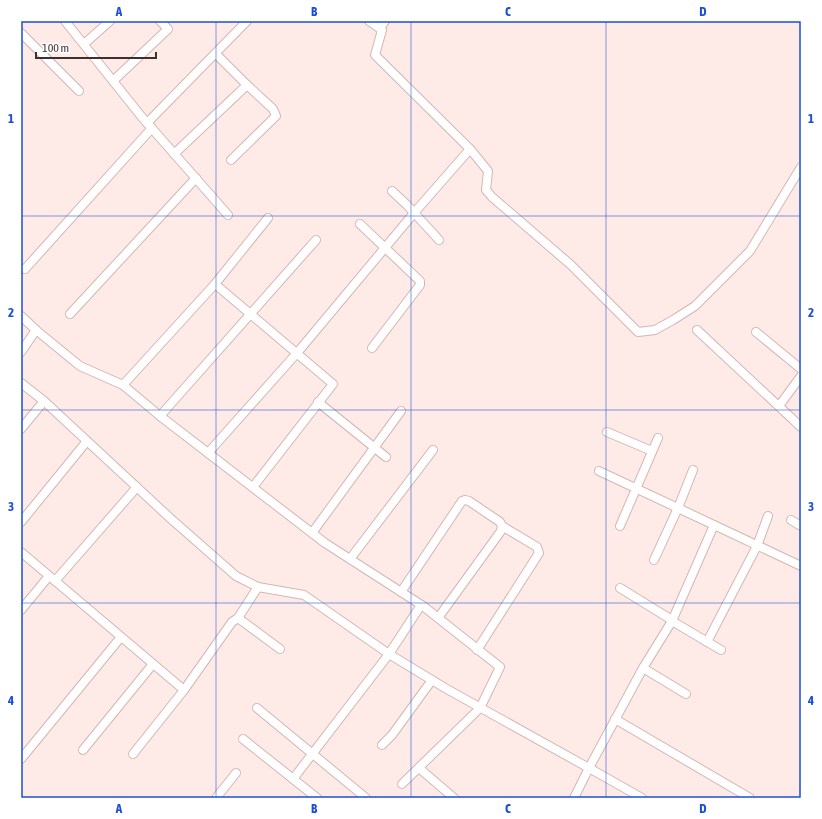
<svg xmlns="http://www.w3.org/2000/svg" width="822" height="819" viewBox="0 0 822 819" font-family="'Asap Condensed',sans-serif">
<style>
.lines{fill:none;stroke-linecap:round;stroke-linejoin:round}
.street-casing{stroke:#d5b6b2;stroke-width:10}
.street{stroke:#fff;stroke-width:8}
.grid{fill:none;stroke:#1d4ed8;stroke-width:1;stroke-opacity:0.55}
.neatline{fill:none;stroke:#1d4ed8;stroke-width:1.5}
.grid-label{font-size:13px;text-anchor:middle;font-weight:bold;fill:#1d4ed8}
</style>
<rect width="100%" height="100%" fill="#feeae7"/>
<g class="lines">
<defs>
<g id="street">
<polyline points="65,21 141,116 228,215"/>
<polyline points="380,28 385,21"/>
<polyline points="21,33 79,91"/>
<polyline points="84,44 110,21"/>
<polyline points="113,81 168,29 160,21"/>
<polyline points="147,123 247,21"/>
<polyline points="470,149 488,171 486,190 492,197 571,265 638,332 655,330 673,320 695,306 750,251 801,167"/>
<polyline points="174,154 247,85 216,54"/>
<polyline points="231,160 276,116 273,109 247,85"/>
<polyline points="392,191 407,205 439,240"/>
<polyline points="360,224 420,281 420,285 372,348"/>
<polyline points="25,269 152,128"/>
<polyline points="215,284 268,218"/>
<polyline points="70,314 196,178"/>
<polyline points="21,316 36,330"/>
<polyline points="697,330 801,427"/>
<polyline points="756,332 801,369"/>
<polyline points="21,352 36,330 80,366 123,385 160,416 325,543 423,606 500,667 480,708 402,784"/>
<polyline points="21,383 44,401 170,518 236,576 258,587 304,595 389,654 445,688 589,768 574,798"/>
<polyline points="123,385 215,284 333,384 253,487"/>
<polyline points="318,402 386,457"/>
<polyline points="779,406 801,376"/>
<polyline points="160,416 316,240"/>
<polyline points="21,429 44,401"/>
<polyline points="607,432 652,451"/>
<polyline points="208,453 297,353 414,213 470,149 375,55 382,30 369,21"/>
<polyline points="599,471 714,525"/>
<polyline points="791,520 801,526"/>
<polyline points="21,522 87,441"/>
<polyline points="620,526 658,438"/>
<polyline points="312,533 401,411"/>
<polyline points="21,552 184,690 133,754"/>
<polyline points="350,559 433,450"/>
<polyline points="654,560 678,508 693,470"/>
<polyline points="55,581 137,487"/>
<polyline points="620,588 672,620"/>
<polyline points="401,592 462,501 465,500 469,501 500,522 502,526 501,531 438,618"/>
<polyline points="21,610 49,576"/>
<polyline points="238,618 280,649"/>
<polyline points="672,621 721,650"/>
<polyline points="707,642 757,546 768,516"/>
<polyline points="477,650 539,553 537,547 502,526"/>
<polyline points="643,668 686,694"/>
<polyline points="184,690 232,622 238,618 258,587"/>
<polyline points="257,708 366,798"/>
<polyline points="615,719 750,798"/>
<polyline points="243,739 317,798"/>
<polyline points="382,745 392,735 432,680"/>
<polyline points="83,750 153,664"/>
<polyline points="21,759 121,637"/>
<polyline points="419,768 454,798"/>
<polyline points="293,779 389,654 421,605"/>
<polyline points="216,798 236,773"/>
<polyline points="642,798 589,768 643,668 672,621 714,525 801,566"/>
</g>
</defs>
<use href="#street" class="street-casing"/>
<use href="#street" class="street"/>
</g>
<path class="grid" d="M216,21v777M411,21v777M606,21v777M21,216h780M21,410h780M21,603h780"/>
<rect width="822" height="819" fill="none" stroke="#ffffff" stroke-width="44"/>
<path d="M36 52v6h120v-6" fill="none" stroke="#3d312f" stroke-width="2"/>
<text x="42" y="52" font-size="12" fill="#3d312f" stroke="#ffffff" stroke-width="3" paint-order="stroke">100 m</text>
<rect x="22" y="22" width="778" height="775" class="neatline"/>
<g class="grid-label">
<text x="119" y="16">A</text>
<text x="314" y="16">B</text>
<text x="508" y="16">C</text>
<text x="703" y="16">D</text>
<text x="11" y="123">1</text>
<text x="811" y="123">1</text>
<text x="11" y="317">2</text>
<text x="811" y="317">2</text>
<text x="11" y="511">3</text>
<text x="811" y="511">3</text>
<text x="11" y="705">4</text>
<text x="811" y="705">4</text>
<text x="119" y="813">A</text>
<text x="314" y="813">B</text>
<text x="508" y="813">C</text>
<text x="703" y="813">D</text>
</g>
</svg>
